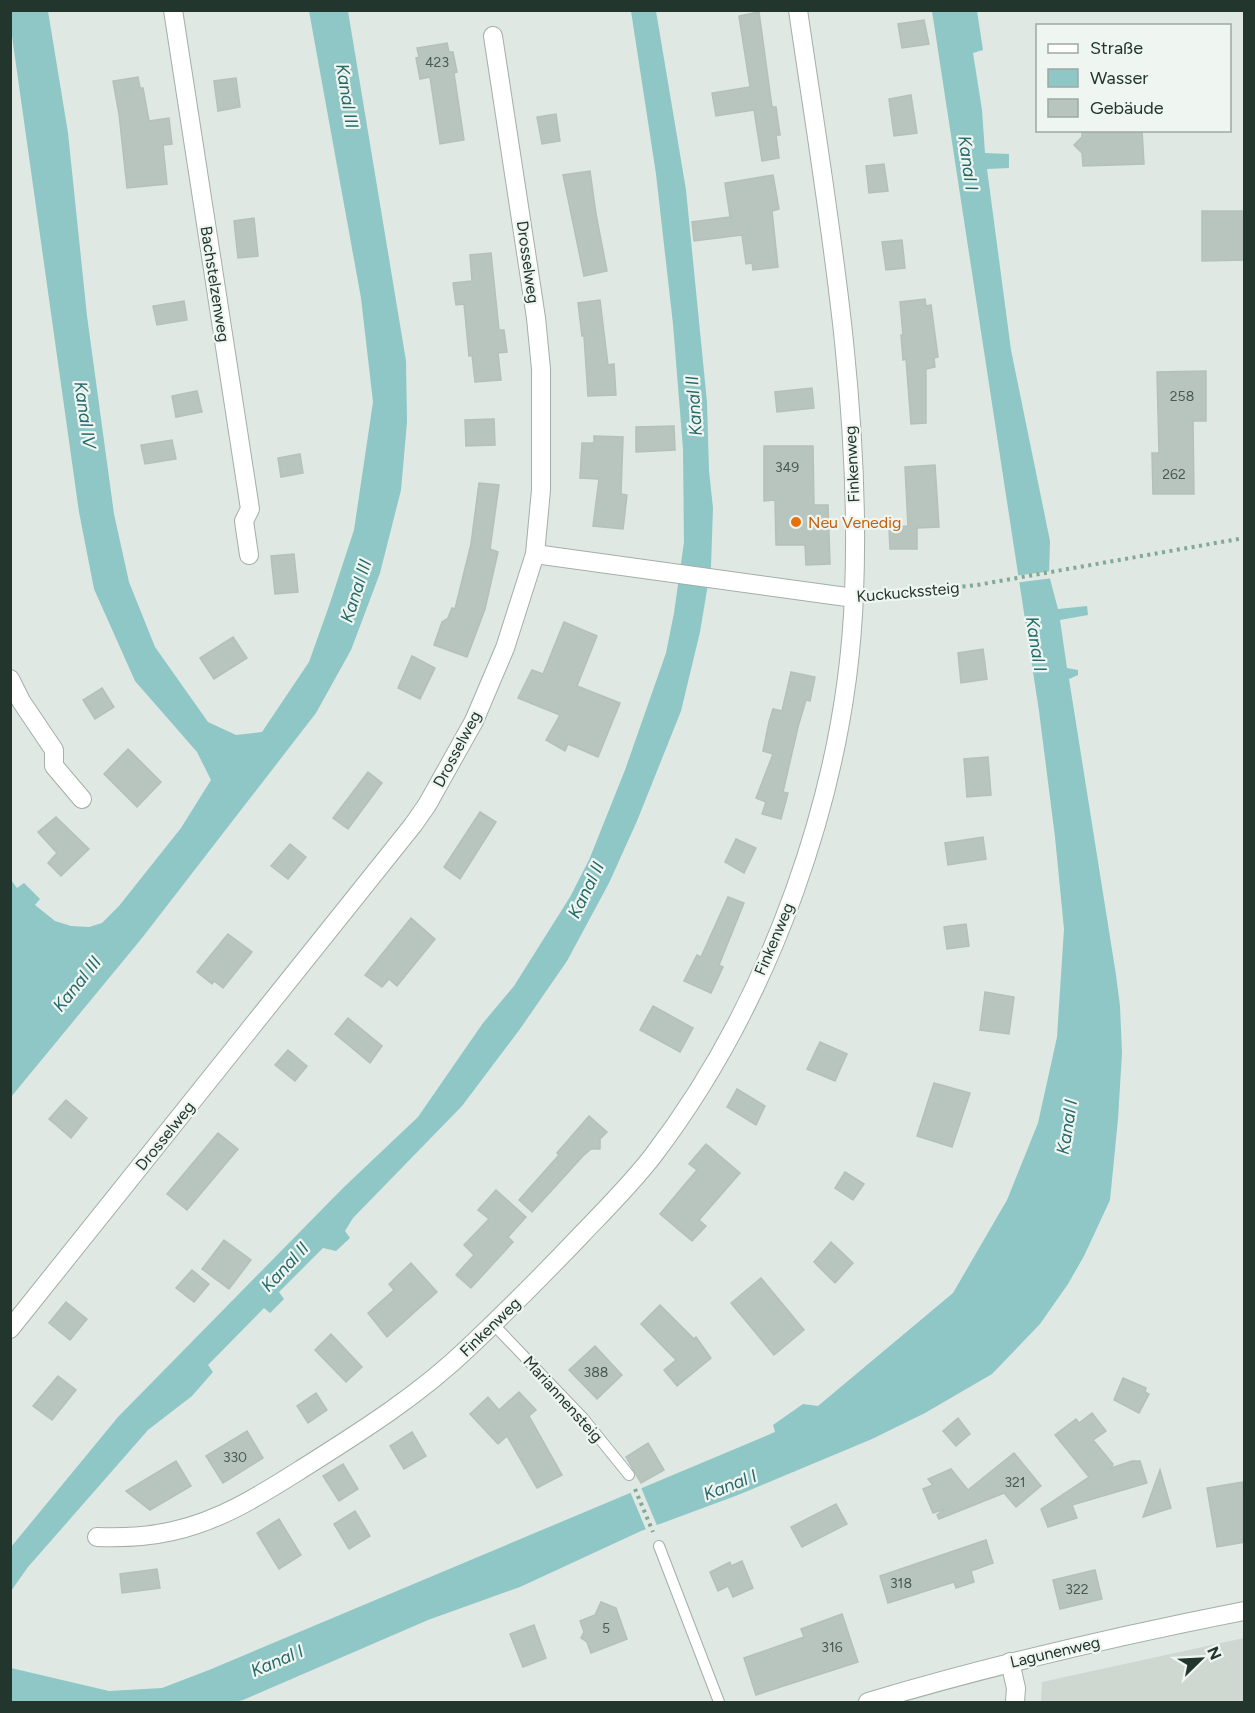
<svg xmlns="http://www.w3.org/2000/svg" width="1255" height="1713" viewBox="0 0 1255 1713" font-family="Figtree,sans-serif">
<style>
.built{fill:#ced8d1}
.water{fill:#8ec7c6}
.pier{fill:#dfe8e3}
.building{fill:#b8c5be;stroke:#b3c1b8;stroke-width:1.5}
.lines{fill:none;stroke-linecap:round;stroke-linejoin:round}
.service-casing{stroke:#a3afa9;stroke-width:12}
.minor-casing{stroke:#a3afa9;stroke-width:20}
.path{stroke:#84a896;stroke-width:4;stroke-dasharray:3 4.5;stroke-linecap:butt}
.service{stroke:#fff;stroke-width:10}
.minor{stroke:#fff;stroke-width:18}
.food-dot{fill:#e8710a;stroke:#eff5f1;stroke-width:2}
.labels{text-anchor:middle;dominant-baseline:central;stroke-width:4.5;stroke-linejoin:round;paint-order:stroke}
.number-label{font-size:14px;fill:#485a51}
.street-label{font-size:16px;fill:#22362d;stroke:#eff5f1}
.food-label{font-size:16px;fill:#c56008;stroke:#eff5f1;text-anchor:start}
.water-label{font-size:18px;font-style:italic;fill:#256a69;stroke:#eff5f1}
</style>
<rect width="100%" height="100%" fill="#dfe8e3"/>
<polygon class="built" points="1244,1638 1244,1702 1041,1702 1042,1682"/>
<g class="water">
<polygon points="11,10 48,11 68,133 87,316 114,514 129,582 155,647 208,722 236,735 262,732 309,662 329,606 354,530 373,402 361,298 309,11 348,11 406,361 407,422 401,490 380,573 351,650 316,713 142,938 11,1097 11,880 17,888 24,883 40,899 35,905 55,921 71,926 89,927 102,923 119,906 181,828 211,780 197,752 135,681 94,589 79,512 11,29"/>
<polygon points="631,11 656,11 686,190 707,402 709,471 713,508 711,566 700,632 681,711 637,821 609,883 567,961 520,1029 462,1106 353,1218 345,1231 350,1238 336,1251 323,1248 279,1292 284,1299 270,1313 264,1308 208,1365 213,1372 192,1396 148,1430 28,1567 11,1591 11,1547 118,1417 343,1188 418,1117 483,1023 514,986 570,897 589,860 625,770 666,653 674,613 684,542 683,449 673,324 656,174"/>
<polygon points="932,11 977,11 983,50 973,53 982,110 985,153 1009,154 1009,168 987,169 1011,350 1050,541 1049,575 1058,609 1087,606 1088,615 1060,620 1067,668 1078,670 1078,675 1069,679 1116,975 1120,1006 1122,1053 1118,1119 1110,1200 1084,1256 1068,1284 1040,1324 992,1374 925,1413 872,1439 738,1495 641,1531 520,1587 428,1620 243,1700 234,1702 11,1702 11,1668 109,1691 162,1688 209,1670 775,1432 773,1425 803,1404 818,1406 953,1293 1007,1200 1038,1123 1057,1037 1064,929 1055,837 1039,711"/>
</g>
<g class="pier">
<polygon points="1052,571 1053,578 1015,583 1014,576"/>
<polygon points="640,1485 658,1528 647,1532 629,1489"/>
</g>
<g class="building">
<polygon points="759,12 772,107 776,107 780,135 776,135 779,158 762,161 754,110 716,116 712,93 750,87 739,16"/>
<polygon points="924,20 929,44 902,48 898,24"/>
<polygon points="447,43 449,52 453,52 457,72 454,73 464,140 440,144 430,77 420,79 416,58 419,57 417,48"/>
<polygon points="138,77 140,88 143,88 149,121 169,118 172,144 163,145 167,184 127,188 119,114 113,81"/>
<polygon points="236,78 240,107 218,111 214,81"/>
<polygon points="911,95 917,133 894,136 889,99"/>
<polygon points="556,114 560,141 542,144 537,117"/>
<polygon points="1082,130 1142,130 1144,164 1083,166 1082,153 1074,145 1082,137"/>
<polygon points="884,164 888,191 869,193 866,166"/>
<polygon points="590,171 596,214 607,271 584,276 563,175"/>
<polygon points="773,175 779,209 772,211 778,267 753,270 752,263 746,264 742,235 694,241 692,222 730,217 725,183"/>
<polygon points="1202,211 1245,211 1245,260 1202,261"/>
<polygon points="254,218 258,256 238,258 234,221"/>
<polygon points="902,240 905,268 886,270 882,242"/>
<polygon points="491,253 499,330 504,330 507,352 498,353 501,380 475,382 472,355 469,356 464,304 456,305 453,283 472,281 470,255"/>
<polygon points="925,299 926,306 931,305 938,357 934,358 935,367 926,369 926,423 911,424 906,359 903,360 901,335 903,335 900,302"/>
<polygon points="600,300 608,365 614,364 616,395 588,396 584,336 582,336 578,303"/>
<polygon points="184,301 187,320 157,325 153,306"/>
<polygon points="1206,371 1206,421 1193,421 1194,494 1153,494 1152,453 1159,453 1157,372"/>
<polygon points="812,388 814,408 777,412 775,392"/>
<polygon points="197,391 202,412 176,417 172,396"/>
<polygon points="494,419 495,445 466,446 465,420"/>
<polygon points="674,426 675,450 636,452 636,427"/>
<polygon points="594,436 623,437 621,494 627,495 623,529 593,526 599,479 580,478 582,443 594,443"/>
<polygon points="172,440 176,459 145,464 141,445"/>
<polygon points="764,446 813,446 814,505 828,505 830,564 806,565 805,545 776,545 775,500 764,501"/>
<polygon points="300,454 303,473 281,477 278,458"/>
<polygon points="935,465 939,527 917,528 917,549 890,549 889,527 908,526 905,467"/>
<polygon points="479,483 499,485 490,549 498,552 485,609 467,657 434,645 442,622 448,618 452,608 455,609 471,544"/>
<polygon points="294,554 298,592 275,594 271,556"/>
<polygon points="564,622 597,636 577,686 620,703 598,757 568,744 565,751 546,740 560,715 518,698 532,670 543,674"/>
<polygon points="233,637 247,658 214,679 200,658"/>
<polygon points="983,649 987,679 961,683 958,653"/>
<polygon points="412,656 435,668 420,699 398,688"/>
<polygon points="791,672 815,677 810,701 806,700 798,727 783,792 788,793 781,819 762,814 766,802 756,798 773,754 763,751 769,722 773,709 782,711"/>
<polygon points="102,688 114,707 95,719 83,700"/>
<polygon points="128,749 161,782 137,807 104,774"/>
<polygon points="988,757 991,795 967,797 964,759"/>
<polygon points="368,772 382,783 348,829 333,818"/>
<polygon points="480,812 496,822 460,879 444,867"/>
<polygon points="56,817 89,849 61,876 48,863 57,853 38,832"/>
<polygon points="983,837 986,859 948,865 945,843"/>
<polygon points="736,839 756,848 744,873 725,862"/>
<polygon points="290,844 306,857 288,879 271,866"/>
<polygon points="728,897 744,903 719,965 723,967 711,993 684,981 697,955 701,957"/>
<polygon points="411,918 435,939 397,986 389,979 382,987 365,975"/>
<polygon points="966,924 969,946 947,949 944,927"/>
<polygon points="228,934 252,952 223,988 214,981 212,984 197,972"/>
<polygon points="985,992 1014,997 1009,1034 980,1030"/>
<polygon points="653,1006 693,1028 680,1052 640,1030"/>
<polygon points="348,1018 382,1046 370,1063 335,1034"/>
<polygon points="820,1042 847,1054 835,1081 807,1069"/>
<polygon points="288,1050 307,1066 295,1081 275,1065"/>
<polygon points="934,1083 970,1093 952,1147 917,1136"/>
<polygon points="737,1089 765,1106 756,1125 727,1107"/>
<polygon points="66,1100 87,1118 71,1138 49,1119"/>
<polygon points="589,1116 607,1132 600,1139 600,1149 591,1149 583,1156 532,1212 519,1200 559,1155 557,1153"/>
<polygon points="218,1133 238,1149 187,1210 167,1194"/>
<polygon points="706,1144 740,1173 699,1220 706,1226 692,1241 660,1214 697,1170 689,1164"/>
<polygon points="845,1172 864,1184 853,1200 835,1188"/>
<polygon points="496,1190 526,1217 508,1237 513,1242 471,1288 456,1275 474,1255 464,1245 489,1219 478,1210"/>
<polygon points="224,1240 251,1260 229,1289 202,1269"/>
<polygon points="831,1242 853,1263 835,1283 814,1262"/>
<polygon points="411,1263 437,1292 387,1337 368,1313 394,1290 389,1284"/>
<polygon points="192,1270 209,1284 194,1302 176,1288"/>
<polygon points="761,1278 804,1330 774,1355 731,1303"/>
<polygon points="66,1302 87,1319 70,1340 49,1323"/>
<polygon points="660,1305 694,1339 696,1337 711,1358 677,1386 664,1370 676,1360 641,1324"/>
<polygon points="331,1334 362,1367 346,1382 315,1350"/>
<polygon points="595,1346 622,1375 597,1399 569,1370"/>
<polygon points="58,1376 76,1390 52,1420 33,1406"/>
<polygon points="1123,1378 1146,1388 1145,1392 1149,1394 1139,1413 1114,1400"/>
<polygon points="519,1392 536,1410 529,1416 562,1475 537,1488 507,1436 498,1444 470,1414 488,1397 499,1410"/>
<polygon points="316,1393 327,1410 308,1423 297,1406"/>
<polygon points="1092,1413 1106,1431 1093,1440 1113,1464 1111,1468 1132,1461 1140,1461 1147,1483 1072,1505 1077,1518 1048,1527 1041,1509 1089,1477 1055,1435 1076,1419 1079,1423"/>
<polygon points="958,1418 970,1434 956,1446 943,1431"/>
<polygon points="247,1431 263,1458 223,1483 206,1456"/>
<polygon points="412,1432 426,1456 404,1469 390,1446"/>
<polygon points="648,1443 664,1470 641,1483 626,1457"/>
<polygon points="1014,1453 1041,1486 1016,1507 1004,1493 939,1519 937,1515 945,1509 933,1513 923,1489 933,1485 928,1479 951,1469 968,1490"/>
<polygon points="176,1461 191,1486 150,1510 126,1491"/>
<polygon points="343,1464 358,1489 339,1501 323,1476"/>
<polygon points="1160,1470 1171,1508 1143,1517"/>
<polygon points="1242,1482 1245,1499 1245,1542 1217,1547 1207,1488"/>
<polygon points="836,1504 847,1524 802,1547 791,1527"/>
<polygon points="355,1511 370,1536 349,1549 334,1524"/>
<polygon points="279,1519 301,1555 279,1569 257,1533"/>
<polygon points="986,1540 993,1563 971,1571 974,1582 956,1588 954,1582 888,1603 880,1576"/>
<polygon points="742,1561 753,1588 733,1597 728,1586 718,1591 710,1572 730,1562 731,1566"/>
<polygon points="157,1569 160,1588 122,1593 120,1574"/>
<polygon points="1095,1570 1102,1599 1060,1609 1053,1580"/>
<polygon points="601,1602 616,1608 627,1639 591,1653 587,1642 581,1638 584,1632 580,1621 595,1615"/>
<polygon points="842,1614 858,1662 756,1695 744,1658 804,1637 801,1629"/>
<polygon points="534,1625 546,1658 523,1667 510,1634"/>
</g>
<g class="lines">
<defs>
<g id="service">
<polyline points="494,1325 583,1418 629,1475"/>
<polyline points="659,1546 719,1702"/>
</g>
<g id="minor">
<polyline points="173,10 250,509 244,521 249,555"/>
<polyline points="535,554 854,598"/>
<polyline points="10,679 21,701 54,750 54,766 82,799"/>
<polyline points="10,1329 413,825 427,805 474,721 505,648 535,554 541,490 541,369 536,318 493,36"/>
<path d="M97,1537c26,1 50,0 76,-6 50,-11 92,-39 135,-66 57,-36 112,-71 160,-117 39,-37 77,-75 114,-114 24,-25 49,-50 70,-77 118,-154 195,-368 202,-563 8,-195 -28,-391 -56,-584"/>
<polyline points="1010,1662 1016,1688 1015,1702"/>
<path d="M868,1702c124,-37 249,-66 376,-91"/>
</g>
</defs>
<use href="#service" class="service-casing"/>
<use href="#minor" class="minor-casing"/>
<g class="path">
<polyline points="873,596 977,585 1244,538"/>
<polyline points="635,1489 653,1532"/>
</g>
<use href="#service" class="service"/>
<use href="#minor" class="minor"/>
</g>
<circle class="food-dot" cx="796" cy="522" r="6"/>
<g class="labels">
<g class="number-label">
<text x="437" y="62">423</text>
<text x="1182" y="396">258</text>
<text x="787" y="467">349</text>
<text x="1174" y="474">262</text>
<text x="596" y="1372">388</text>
<text x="235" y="1457">330</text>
<text x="1015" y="1482">321</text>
<text x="901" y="1583">318</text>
<text x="1077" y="1589">322</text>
<text x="606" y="1628">5</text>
<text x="832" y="1647">316</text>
</g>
<g class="street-label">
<text transform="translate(528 262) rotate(82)">Drosselweg</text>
<text transform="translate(215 284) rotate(81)">Bachstelzenweg</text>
<text transform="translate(852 464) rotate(-93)">Finkenweg</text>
<text transform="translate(908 592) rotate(-5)">Kuckuckssteig</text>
<text transform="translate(457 749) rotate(-62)">Drosselweg</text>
<text transform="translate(774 939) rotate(-67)">Finkenweg</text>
<text transform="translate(165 1136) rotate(-51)">Drosselweg</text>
<text transform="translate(490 1327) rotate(-44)">Finkenweg</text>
<text transform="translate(563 1399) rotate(48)">Mariannensteig</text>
<text transform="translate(1055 1652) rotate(-13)">Lagunenweg</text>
</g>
<g class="food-label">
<text x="808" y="522">Neu Venedig</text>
</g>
<g class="water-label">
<text transform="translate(347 96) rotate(81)">Kanal III</text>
<text transform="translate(968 163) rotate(82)">Kanal I</text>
<text transform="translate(694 406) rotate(-94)">Kanal II</text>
<text transform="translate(85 415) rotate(82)">Kanal IV</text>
<text transform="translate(356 591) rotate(-72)">Kanal III</text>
<text transform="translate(1036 644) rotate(81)">Kanal I</text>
<text transform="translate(586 890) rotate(-64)">Kanal II</text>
<text transform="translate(77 984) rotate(-51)">Kanal III</text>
<text transform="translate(1067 1127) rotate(-81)">Kanal I</text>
<text transform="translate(285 1267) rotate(-47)">Kanal II</text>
<text transform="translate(730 1485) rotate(-21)">Kanal I</text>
<text transform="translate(277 1661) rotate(-23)">Kanal I</text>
</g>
</g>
<rect width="1255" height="1713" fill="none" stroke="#22362d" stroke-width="24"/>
<rect x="1036" y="24" width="195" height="108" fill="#eff5f1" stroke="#9da9a3" stroke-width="1.5"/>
<rect x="1048" y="44" width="30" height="9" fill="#ffffff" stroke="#9da9a3" stroke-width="1.5"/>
<text x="1090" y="54" font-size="18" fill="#22362d">Straße</text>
<rect x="1048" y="69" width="30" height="18" fill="#8ec7c6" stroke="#9da9a3" stroke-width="1.5"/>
<text x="1090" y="84" font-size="18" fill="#22362d">Wasser</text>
<rect x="1048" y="99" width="30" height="18" fill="#b8c5be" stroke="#9da9a3" stroke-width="1.5"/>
<text x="1090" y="114" font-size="18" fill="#22362d">Gebäude</text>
<g transform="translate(1201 1659) rotate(66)" stroke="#eff5f1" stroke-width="4.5" paint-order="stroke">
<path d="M0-4.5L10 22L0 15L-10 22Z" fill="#22362d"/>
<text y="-9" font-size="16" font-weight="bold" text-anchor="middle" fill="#22362d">N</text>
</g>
</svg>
